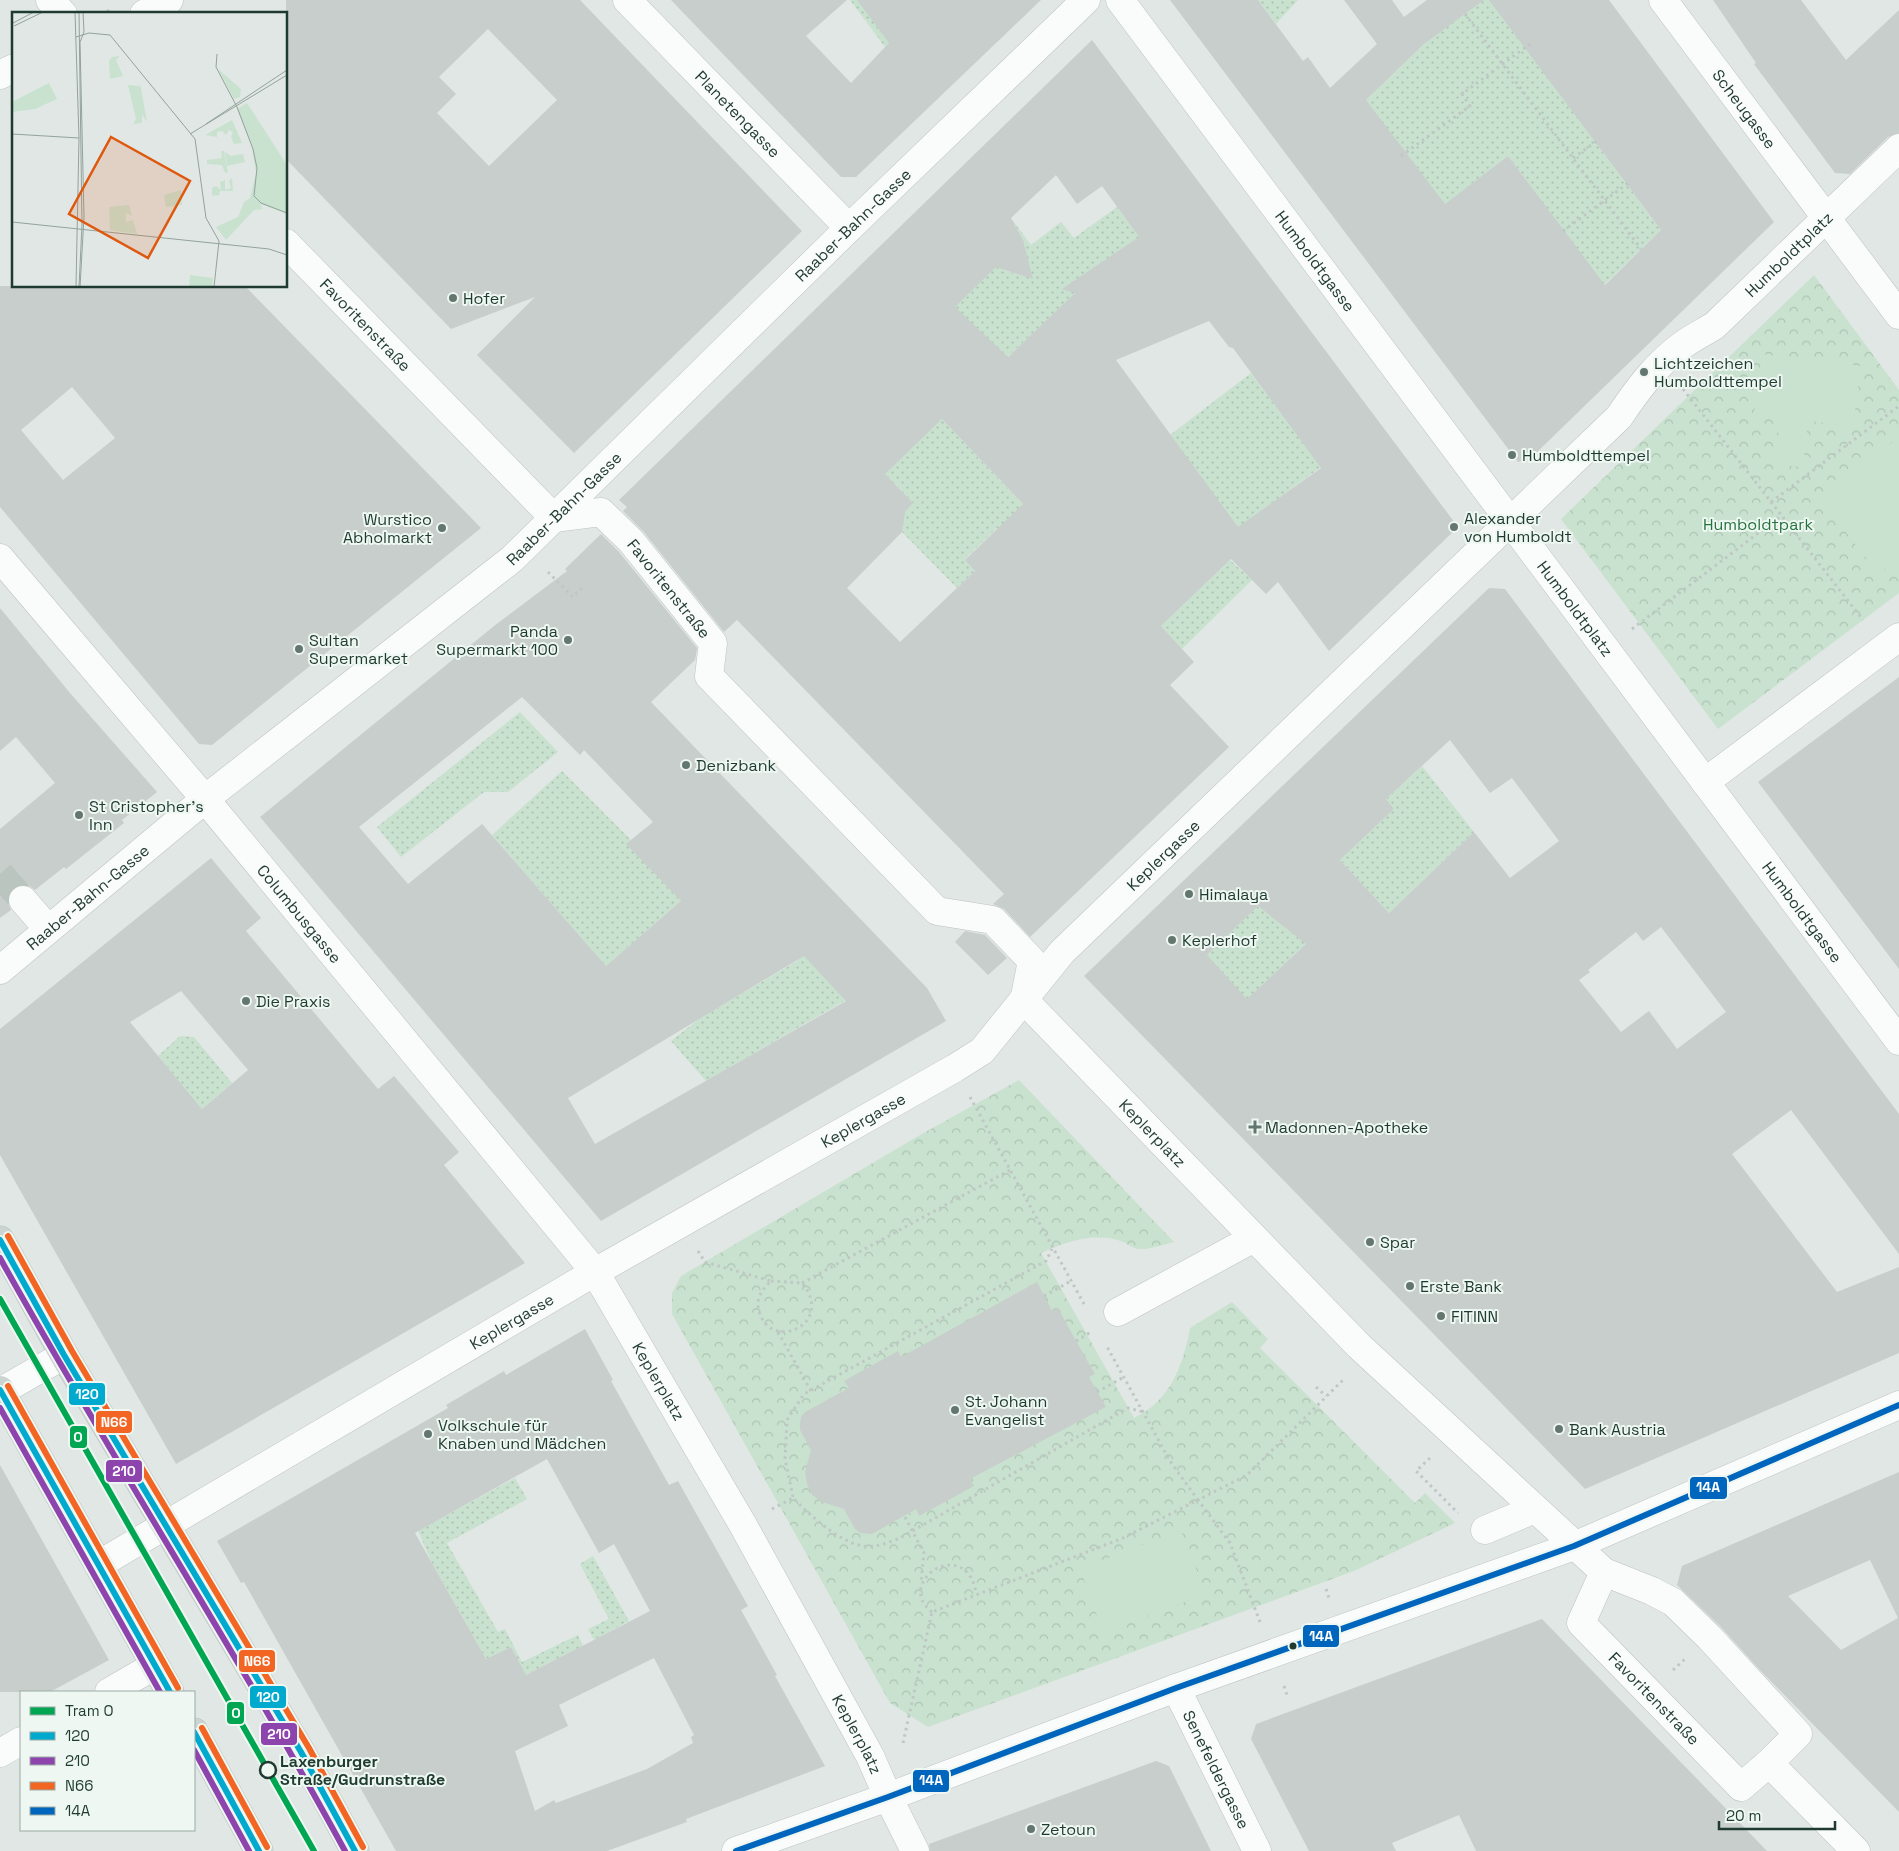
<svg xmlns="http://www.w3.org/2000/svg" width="1899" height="1851" viewBox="0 0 1899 1851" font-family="'Space Grotesk',sans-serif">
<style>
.grass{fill:url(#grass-dots)}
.park{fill:url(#park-crowns)}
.pitch{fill:#c9e2cf}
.building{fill:#c8cecb;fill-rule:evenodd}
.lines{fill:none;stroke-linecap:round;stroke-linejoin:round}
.street-tunnel{stroke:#bac5c0;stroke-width:28;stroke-dasharray:28 14;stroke-linecap:butt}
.street-casing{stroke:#bec4c1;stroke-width:29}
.secondary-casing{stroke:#bdc5c1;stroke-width:29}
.primary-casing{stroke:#bbc4c1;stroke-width:29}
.path{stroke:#bfc7c5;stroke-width:3;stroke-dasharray:2.5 4;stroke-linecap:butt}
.street{stroke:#fafbfb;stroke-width:28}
.secondary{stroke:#fafbfb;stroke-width:28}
.primary{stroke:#ccd4d1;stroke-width:28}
.bus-1-casing{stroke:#eef7f2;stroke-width:10}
.bus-2-casing{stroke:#eef7f2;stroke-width:10}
.bus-3-casing{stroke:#eef7f2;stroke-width:10}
.bus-4-casing{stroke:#eef7f2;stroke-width:10}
.bus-1{stroke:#00a9ce;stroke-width:6}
.bus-2{stroke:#8e44ad;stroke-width:6}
.bus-3{stroke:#f26522;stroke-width:6}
.bus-4{stroke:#0065bd;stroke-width:6}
.tram-1-casing{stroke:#eef7f2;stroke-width:10}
.tram-1{stroke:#00a651;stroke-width:6}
.poi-dot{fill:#637770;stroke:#eef7f2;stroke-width:2}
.bus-dot{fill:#1f3b31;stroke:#eef7f2;stroke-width:2}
.stop-dot{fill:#eef7f2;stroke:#1f3b31;stroke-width:2.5}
.labels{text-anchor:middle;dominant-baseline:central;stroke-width:4;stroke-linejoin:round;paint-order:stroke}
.street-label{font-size:16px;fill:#1f3b31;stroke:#eef7f2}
.poi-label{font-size:16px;fill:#1f3b31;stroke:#eef7f2;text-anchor:start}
.park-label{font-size:16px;fill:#27733f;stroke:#eef7f2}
.stop-label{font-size:16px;font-weight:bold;fill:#1f3b31;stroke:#eef7f2;text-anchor:start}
.inset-road{fill:none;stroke:#93a29c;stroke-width:1}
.view{fill:#de580e;fill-opacity:0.15;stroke:#de580e;stroke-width:2.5}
.inset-edge{fill:none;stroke:#1f3b31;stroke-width:2.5}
.line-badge{stroke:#eef7f2;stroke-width:2}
.badge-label{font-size:14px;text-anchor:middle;font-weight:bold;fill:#fff}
</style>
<defs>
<pattern id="grass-dots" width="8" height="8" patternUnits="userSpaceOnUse" patternTransform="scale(1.25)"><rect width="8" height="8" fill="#c9e2cf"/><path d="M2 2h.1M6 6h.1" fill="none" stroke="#acc3b2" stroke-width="1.8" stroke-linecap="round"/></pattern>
<pattern id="park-crowns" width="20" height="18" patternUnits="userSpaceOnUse" patternTransform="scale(1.25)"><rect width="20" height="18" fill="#c9e2cf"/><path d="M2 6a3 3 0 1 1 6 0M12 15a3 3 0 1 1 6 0" fill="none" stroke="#acc3b2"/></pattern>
</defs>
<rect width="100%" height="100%" fill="#e1e7e4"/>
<g class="grass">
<polygon points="850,0 857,0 915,16 885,47"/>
<polygon points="1258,0 1298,0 1276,24"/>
<polygon points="1483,0 1497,0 1581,123 1586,120 1601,150 1661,230 1604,285 1508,156 1440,208 1362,104 1424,44"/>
<path d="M1117,207l46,62 -94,30 -104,98 -32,-84 73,-56 -2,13 21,6c4,-27 -1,-35 -14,-58l20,27 30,-23 13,16z"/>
<polygon points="1251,373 1321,467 1238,528 1170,435"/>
<polygon points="942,419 1033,515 1008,539 997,528 965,559 975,571 957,588 902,532 903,524 898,518 913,503 896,485 881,477"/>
<polygon points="1230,560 1252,580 1182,649 1161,626"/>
<polygon points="520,712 558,752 508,792 484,792 401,857 377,827"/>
<polygon points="1422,766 1474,832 1389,913 1340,860 1394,809 1386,799"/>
<polygon points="562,771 631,840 627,844 681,901 606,966 492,835"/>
<polygon points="1258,906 1265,911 1341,911 1226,1019 1207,955"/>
<polygon points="803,954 846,1000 706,1081 671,1041 699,1019 797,961"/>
<polygon points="180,1036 194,1037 232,1083 202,1109 158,1056"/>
<polygon points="515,1478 527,1499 447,1543 498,1632 505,1629 522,1662 578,1635 583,1646 504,1686 519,1662 511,1647 486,1659 431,1561 418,1531"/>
<polygon points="593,1556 629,1621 594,1640 588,1629 609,1619 580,1564"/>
</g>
<g class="park">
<polygon points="1814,275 1899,390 1899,593 1718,729 1561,519"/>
<path d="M1019,1080l155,162c-9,2 -26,8 -35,7 -6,0 -12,-6 -18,-8 -28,-9 -55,1 -80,12l93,165c36,-17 49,-52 56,-90l42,-26 36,37 -8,9 155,155 10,-10 30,30 -101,48 -426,156 -38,-24 -218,-389v-21l9,-17 239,-141z"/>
</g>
<g class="pitch">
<polygon points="1762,354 1861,366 1853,426 1808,421 1803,467 1775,465 1780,417 1754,414"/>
<polygon points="1899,437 1899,559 1879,574 1824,505 1824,495"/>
<polygon points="1181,1530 1206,1594 1103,1632 1080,1569"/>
</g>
<g class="building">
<path d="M286,0h294l222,231 -228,222 -97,-98 58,-58 -84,32 -165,-170zM488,29l69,71 -68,66 -52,-53 19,-19 -17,-17z"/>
<polygon points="671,0 847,0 806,36 851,83 889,43 857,0 1041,0 856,177 841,177"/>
<polygon points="1170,0 1258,0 1303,61 1308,57 1330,88 1377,44 1344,0 1392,0 1404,17 1427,0 1484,0 1424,44 1366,100 1445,204 1508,156 1605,285 1661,230 1489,0 1609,0 1774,222 1533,456 1518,462"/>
<polygon points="1713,0 1801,0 1846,60 1899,10 1899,133 1888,137 1850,174 1835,173 1754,64 1756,63"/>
<path d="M1092,40l366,487 -129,124 -51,-69 -12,12 -35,-35 -70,67 33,36 -24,23 59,62 -199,190 -26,-28 -11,-5 11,-10 -267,-274 -13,12 -81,-101 -20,-20 4,-4 -8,-7zM1056,175l21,29 25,-18 37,51 -77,52 13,4 -67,64 -53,-50 41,-40 37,12 -10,-39 -12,-22zM1209,321l20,26 4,1 88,120 -83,59 -122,-167zM942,419l81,85 -58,56 10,11 -75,71 -53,-54 55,-56 3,-20 8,-9 -28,-29z"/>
<path d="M0,286h245l236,242 -269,217 -13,-1 -199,-237zM72,387l43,51 -52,42 -42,-50z"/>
<path d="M601,534l18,18 78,96 -2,12 -44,42 276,286 19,33 -345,200 -341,-404 234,-191 73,-55 -2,-2zM522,697l58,58 4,-5 69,72 -27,22 55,57 -75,65 -124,-142 -74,60 -49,-57zM804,956l42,45 -251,143 -27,-46z"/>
<path d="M1489,588l16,1 394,525v140l-108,-144 -59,44 105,138 62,-25v86l-314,136 -501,-513zM1450,740l40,53 22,-15 47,63 -49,37 -36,-46 -85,81 -49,-53 54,-51 -8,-10zM1258,906l48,38 -59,55 -40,-44zM1661,927l65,85 -49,37 -28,-38 -28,21 -42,-52 11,-8 -2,-2 48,-38 7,9z"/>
<polygon points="0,608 70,693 157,792 122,820 124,823 66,869 64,867 35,890 28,885 20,885 13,888 8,895 8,903 11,910 0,918 0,829 55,783 16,737 0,751"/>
<polygon points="1899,677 1899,969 1758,782"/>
<path d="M211,858l50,60 -15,13 132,158 16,-13 65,76 -15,13 81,98 -349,201 -176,-309v-126zM181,991l67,79 -46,39 -72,-87z"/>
<polygon points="965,931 985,935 1007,958 988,975 955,942"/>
<polygon points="1037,1282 1052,1311 1058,1308 1076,1341 1095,1374 1089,1377 1106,1407 970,1479 974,1486 919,1516 916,1509 872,1534 860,1533 855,1529 844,1509 822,1502 812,1495 807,1484 805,1472 811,1450 800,1430 800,1424 801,1417 805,1412 849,1388 844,1381 898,1351 901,1357"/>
<path d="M585,1329l28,51 -2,1 58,104 9,-4 70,125 -7,4 36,65 -2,1 50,90 -139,53 1,3 -80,29h-211l-152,-269 -3,1 -24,-42 231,-133 -2,-3 58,-34 2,4zM547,1459l52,94 15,-9 36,67 -124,64 -15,-28 -25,12 -71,-126zM654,1658l40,77 -3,2 2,6 -46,26 -91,34 -2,-3 -19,11 -20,-60 53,-25 -9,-21z"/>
<polygon points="0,1465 109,1660 50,1692 0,1692"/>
<path d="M1899,1472v340l-140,-143 -39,-43 -43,-41 5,-19zM1870,1560l28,58 -57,32 -53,-54z"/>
<polygon points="1542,1619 1767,1851 1476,1851 1459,1815 1392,1843 1396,1851 1309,1851 1251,1739 1256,1724"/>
<polygon points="1156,1761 1169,1766 1211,1851 930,1851 929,1844"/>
</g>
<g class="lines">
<polyline class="street-tunnel" points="0,874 23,900"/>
<defs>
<g id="street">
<polyline points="50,0 63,14"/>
<path id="s1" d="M627,0l222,228"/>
<path id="s2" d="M1120,0l779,1041"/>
<path id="s3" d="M1663,0l236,315"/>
<polyline points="144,14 169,0"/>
<polyline points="0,75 14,68"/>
<path id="s4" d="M286,243l268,275 47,-6 30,29 82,102 -4,33 228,235 56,9 39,41 -7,35"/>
<path id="s5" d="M0,558l205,241 390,473 148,253 127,231 18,41 27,54"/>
<polyline points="1705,782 1899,637"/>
<polyline points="23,900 48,929"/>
<path id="s6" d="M0,970l205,-171 307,-240 337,-331 237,-228"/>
<path id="s7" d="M1024,1000l335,346 245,226 48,19 21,11 36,35 89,97 -29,29 87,88"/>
<polyline points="1118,1312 1254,1238"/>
<polyline points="0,1392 64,1355"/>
<polyline points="1485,1530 1535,1509"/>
<path id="s8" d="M98,1565l497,-293 360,-204 27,-17 80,-99 557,-535c18,-27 38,-54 65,-73 10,-7 20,-12 30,-18l185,-178"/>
<path id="s9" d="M1604,1572l-23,51 160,164 28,-24"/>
<path id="s10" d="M1176,1688l81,163"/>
<polyline points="109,1692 154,1666"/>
<polyline points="0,1753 21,1741"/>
</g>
<polyline id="secondary" points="736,1851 888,1797 1176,1688 1574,1546 1899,1405"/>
<g id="primary">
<polyline points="0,1240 64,1355 301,1752 355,1851"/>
<polyline points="0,1390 170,1692"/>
<polyline points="194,1732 259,1851"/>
</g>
</defs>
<use href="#street" class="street-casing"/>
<use href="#secondary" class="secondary-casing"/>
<use href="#primary" class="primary-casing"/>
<g class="path">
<polyline points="101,14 110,10"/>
<polyline points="1465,14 1641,249"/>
<polyline points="1401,156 1470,106 1462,94 1530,44"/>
<polyline points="1573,158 1600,139"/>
<polyline points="1563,231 1631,181"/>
<polyline points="1683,389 1863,620"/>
<polyline points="1771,502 1899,406"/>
<polyline points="548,572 573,597 583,587"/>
<polyline points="1632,629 1782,515"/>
<polyline points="970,1097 1084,1304"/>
<polyline points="698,1251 705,1262 771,1281"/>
<path d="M771,1281l31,2c34,40 -31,71 -43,28 -4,-13 4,-22 12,-30z"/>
<polyline points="802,1283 1010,1170"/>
<polyline points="1044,1296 1071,1281"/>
<polyline points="778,1332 811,1391"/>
<polyline points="1076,1341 1091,1332"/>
<polyline points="1316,1387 1326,1396"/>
<polyline points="1097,1392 1124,1377"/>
<polyline points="1430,1458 1416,1471 1458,1513"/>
<polyline points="793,1497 785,1459 787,1420 804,1394 1046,1261 1052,1249"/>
<path d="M772,1509l21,-11c17,17 54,53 81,48 9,-1 18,-5 26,-8l228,-130 16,4"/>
<polyline points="905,1517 924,1553 921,1582"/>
<polyline points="1326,1589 1329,1598"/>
<path d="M932,1612c-35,-27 20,-69 40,-33 2,5 3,10 5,15"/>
<polyline points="1260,1622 1230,1543 1198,1500 1247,1475 1345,1378"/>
<polyline points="1673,1670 1685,1659"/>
<polyline points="1284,1686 1287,1695"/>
<polyline points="903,1743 932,1612 1123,1538 1198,1500 1170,1461 1106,1345"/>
</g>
<use href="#street" class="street"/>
<use href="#secondary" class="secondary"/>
<use href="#primary" class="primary"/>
<defs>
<g id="bus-1">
<polyline points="0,1240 64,1355 301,1752 355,1851"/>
<polyline points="0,1390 170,1692"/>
<polyline points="194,1732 259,1851"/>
</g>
<g id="bus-2">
<path d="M0,1258c111,200 236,392 345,593"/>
<polyline points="0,1408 160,1692"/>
<polyline points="194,1750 249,1851"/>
</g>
<g id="bus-3">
<polyline points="8,1236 72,1351 309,1748 363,1847"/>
<polyline points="8,1386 178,1688"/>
<polyline points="202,1728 267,1847"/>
</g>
<polyline id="bus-4" points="736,1851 888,1797 1176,1688 1574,1546 1899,1405"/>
</defs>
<use href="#bus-1" class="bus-1-casing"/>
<use href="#bus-2" class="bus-2-casing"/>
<use href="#bus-3" class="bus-3-casing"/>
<use href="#bus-4" class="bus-4-casing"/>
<use href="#bus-1" class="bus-1"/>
<use href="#bus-2" class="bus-2"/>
<use href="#bus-3" class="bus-3"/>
<use href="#bus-4" class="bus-4"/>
<defs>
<polyline id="tram-1" points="0,1299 314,1851"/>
</defs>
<use href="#tram-1" class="tram-1-casing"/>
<use href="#tram-1" class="tram-1"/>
</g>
<g class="poi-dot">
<circle cx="453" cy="298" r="5"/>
<circle cx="1644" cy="372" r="5"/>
<circle cx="1512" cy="455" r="5"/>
<circle cx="1454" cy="527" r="5"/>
<circle cx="442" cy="528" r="5"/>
<circle cx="568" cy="640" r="5"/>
<circle cx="299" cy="649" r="5"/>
<circle cx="686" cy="765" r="5"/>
<circle cx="79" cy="815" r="5"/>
<circle cx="1189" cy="894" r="5"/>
<circle cx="1172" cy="940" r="5"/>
<circle cx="246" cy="1001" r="5"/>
<path d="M1252.5 1119.5h5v5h5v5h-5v5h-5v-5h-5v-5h5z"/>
<circle cx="1370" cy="1242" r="5"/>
<circle cx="1410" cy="1286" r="5"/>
<circle cx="1441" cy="1316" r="5"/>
<circle cx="955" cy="1410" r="5"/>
<circle cx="1559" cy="1429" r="5"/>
<circle cx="428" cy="1434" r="5"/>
<circle cx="1031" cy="1829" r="5"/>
</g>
<circle class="bus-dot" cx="1293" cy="1646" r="4.5"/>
<circle class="stop-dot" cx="268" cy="1770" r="8"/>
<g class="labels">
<g class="street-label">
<text stroke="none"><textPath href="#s3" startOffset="136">Scheugasse</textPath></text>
<text stroke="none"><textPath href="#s1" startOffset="159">Planetengasse</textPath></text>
<text stroke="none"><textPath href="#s6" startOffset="1134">Raaber-Bahn-Gasse</textPath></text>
<text stroke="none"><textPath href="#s2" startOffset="326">Humboldtgasse</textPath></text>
<text stroke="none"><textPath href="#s8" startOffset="2159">Humboldtplatz</textPath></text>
<text stroke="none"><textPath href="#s4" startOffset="114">Favoritenstraße</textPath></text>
<text stroke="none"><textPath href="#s6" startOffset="729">Raaber-Bahn-Gasse</textPath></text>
<text stroke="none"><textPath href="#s4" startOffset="534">Favoritenstraße</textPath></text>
<text stroke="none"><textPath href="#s2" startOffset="760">Humboldtplatz</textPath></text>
<text stroke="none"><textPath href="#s8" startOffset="1290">Keplergasse</textPath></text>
<text stroke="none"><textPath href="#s6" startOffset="114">Raaber-Bahn-Gasse</textPath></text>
<text stroke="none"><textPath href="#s2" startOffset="1139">Humboldtgasse</textPath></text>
<text stroke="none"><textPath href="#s5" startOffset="465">Columbusgasse</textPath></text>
<text stroke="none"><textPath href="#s8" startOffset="885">Keplergasse</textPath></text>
<text stroke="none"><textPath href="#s7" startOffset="185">Keplerplatz</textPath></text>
<text stroke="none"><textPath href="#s8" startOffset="480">Keplergasse</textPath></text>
<text stroke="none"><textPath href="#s5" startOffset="1056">Keplerplatz</textPath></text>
<text stroke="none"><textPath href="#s9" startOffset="161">Favoritenstraße</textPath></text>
<text stroke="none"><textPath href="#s5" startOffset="1461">Keplerplatz</textPath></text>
<text stroke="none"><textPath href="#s10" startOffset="91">Senefeldergasse</textPath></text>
</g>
<g class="poi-label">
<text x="463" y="298">Hofer</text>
<text x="1654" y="363">Lichtzeichen<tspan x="1654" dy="18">Humboldttempel</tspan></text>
<text x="1522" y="455">Humboldttempel</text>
<text x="1464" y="518">Alexander<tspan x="1464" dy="18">von Humboldt</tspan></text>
<text x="432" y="519" text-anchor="end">Wurstico<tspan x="432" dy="18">Abholmarkt</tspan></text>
<text x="558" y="631" text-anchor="end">Panda<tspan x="558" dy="18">Supermarkt 100</tspan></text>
<text x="309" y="640">Sultan<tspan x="309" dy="18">Supermarket</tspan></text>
<text x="696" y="765">Denizbank</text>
<text x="89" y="806">St Cristopher's<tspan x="89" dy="18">Inn</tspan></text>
<text x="1199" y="894">Himalaya</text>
<text x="1182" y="940">Keplerhof</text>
<text x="256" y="1001">Die Praxis</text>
<text x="1265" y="1127">Madonnen-Apotheke</text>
<text x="1380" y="1242">Spar</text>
<text x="1420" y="1286">Erste Bank</text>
<text x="1451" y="1316">FITINN</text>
<text x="965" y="1401">St. Johann<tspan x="965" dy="18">Evangelist</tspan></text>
<text x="438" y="1425">Volkschule für<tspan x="438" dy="18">Knaben und Mädchen</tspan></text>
<text x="1569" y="1429">Bank Austria</text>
<text x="1041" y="1829">Zetoun</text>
</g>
<g class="park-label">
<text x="1758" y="524">Humboldtpark</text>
</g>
<g class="stop-label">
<text x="280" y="1761">Laxenburger<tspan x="280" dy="18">Straße/Gudrunstraße</tspan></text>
</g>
</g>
<g transform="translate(12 12)">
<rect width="275" height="275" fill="#e1e7e4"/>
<path d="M108,44l-4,4 7,16 -13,3 -1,-18 3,-4zM128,71l7,39 -5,-8v9l-9,1 3,-5 -8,-34 12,1zM220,108l10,23 -8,1 -3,-7 2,-5 -4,-2 -3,5 -4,-4 -5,1v5l-12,-2zM209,139h3l4,21 -3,1 -3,-8 -15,-1v-4l15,-2zM220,166l1,13h-13l-1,4 -7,1v-8l4,-2 5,4 -1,-8 5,-2v10l6,-2 -2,-7z" fill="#c9e2cf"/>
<path d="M206,57l23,20 -1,8 -6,2zM37,71l8,16 -22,10 -23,3v-10zM235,91l40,62v49l-27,-10 3,5 -9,1 -28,30 -10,-13 22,-10 6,-15 6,-4 6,-25 -4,-26 -15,-38zM213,140l6,4 12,-2 2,8 -18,4zM169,178l1,15 -16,2 -2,-12zM117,193l3,11 -6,-3v9l7,-2 4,14 -27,-4 -1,-23zM178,263l23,3 -1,9h-23z" fill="#c9e2cf"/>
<path class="inset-road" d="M63,0l4,126 -3,149M67,0l3,213 -3,62M1,11l21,-11M2,14l29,-14M64,25l13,-4 21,2 85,104 11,79 13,23 -5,46M205,42l-1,13 21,40 16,42 4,19 -3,28 7,7 26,10M194,112l81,-54M0,122l67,4M178,122l97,-59M0,210l257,27 18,6M68,275l4,-70 -4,-175 4,-10 -1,-20"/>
<path class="view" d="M99,125l79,44 -42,77 -79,-44z"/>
<rect width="275" height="275" class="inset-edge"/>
</g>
<g class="line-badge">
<rect x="68" y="1382" width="38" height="24" rx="5" fill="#00a9ce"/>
<rect x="95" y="1410" width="38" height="24" rx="5" fill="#f26522"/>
<rect x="69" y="1425" width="19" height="24" rx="5" fill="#00a651"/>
<rect x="105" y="1459" width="38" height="24" rx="5" fill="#8e44ad"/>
<rect x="1689" y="1476" width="39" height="24" rx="5" fill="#0065bd"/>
<rect x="1302" y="1624" width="38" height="24" rx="5" fill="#0065bd"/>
<rect x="238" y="1649" width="38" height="24" rx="5" fill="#f26522"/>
<rect x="249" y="1685" width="38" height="24" rx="5" fill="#00a9ce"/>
<rect x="226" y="1701" width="19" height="24" rx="5" fill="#00a651"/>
<rect x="260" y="1722" width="38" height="24" rx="5" fill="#8e44ad"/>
<rect x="912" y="1769" width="38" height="24" rx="5" fill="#0065bd"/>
</g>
<g class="badge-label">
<text x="87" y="1399">120</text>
<text x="114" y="1427">N66</text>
<text x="78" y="1442">O</text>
<text x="124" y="1476">210</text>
<text x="1708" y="1492">14A</text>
<text x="1321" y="1641">14A</text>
<text x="257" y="1666">N66</text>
<text x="268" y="1702">120</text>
<text x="236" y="1718">O</text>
<text x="279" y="1739">210</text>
<text x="931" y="1785">14A</text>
</g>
<rect x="20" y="1691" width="175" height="140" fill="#eef7f2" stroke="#9baca5"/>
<rect x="30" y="1707" width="25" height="8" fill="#00a651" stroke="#9baca5"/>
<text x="65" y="1716" font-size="15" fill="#1f3b31">Tram O</text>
<rect x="30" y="1732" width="25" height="8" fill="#00a9ce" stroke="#9baca5"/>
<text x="65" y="1741" font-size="15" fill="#1f3b31">120</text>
<rect x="30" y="1757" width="25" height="8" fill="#8e44ad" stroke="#9baca5"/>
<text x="65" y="1766" font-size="15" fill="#1f3b31">210</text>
<rect x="30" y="1782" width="25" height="8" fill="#f26522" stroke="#9baca5"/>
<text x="65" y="1791" font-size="15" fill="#1f3b31">N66</text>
<rect x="30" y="1807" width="25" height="8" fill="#0065bd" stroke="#9baca5"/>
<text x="65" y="1816" font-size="15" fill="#1f3b31">14A</text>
<path d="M1719 1821v8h116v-8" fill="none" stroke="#1f3b31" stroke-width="2.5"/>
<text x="1726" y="1821" font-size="15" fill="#1f3b31" stroke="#eef7f2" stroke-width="4" paint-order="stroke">20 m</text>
</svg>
